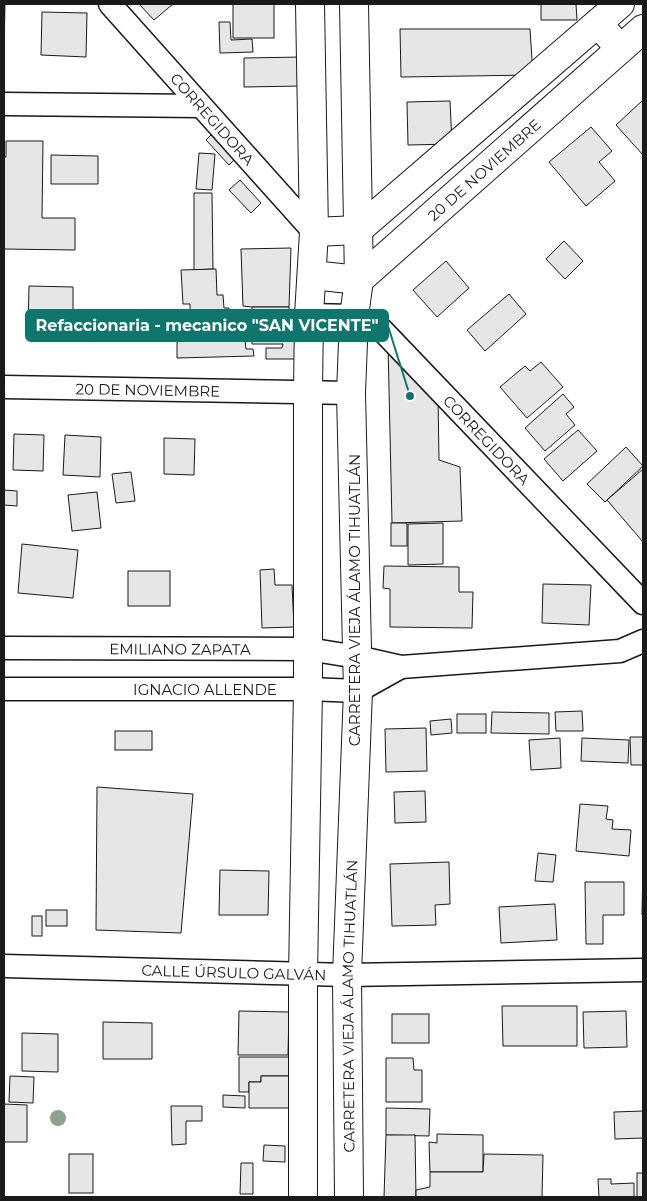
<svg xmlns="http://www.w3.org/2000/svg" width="647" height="1201" viewBox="0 0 647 1201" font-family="Montserrat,sans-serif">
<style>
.building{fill:#e6e6e6;stroke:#1a1a1a}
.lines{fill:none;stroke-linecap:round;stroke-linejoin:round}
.minor-casing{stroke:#1a1a1a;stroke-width:25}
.tertiary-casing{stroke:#1a1a1a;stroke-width:30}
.secondary-casing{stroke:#1a1a1a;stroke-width:30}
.minor{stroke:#fff;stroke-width:22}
.tertiary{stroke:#fff;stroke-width:28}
.secondary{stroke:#fff;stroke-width:28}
.tree{fill:#8aa48f}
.labels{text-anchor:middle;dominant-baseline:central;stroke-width:4;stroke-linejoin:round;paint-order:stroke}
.street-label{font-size:15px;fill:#1a1a1a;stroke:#fff}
.leader{fill:none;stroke:#0f766e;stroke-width:2}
.callout-dot{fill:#0f766e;stroke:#fff;stroke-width:2}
.callout{fill:#0f766e;stroke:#0f766e;stroke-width:2}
.callout-label{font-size:16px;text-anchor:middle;font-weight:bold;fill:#fff}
</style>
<rect width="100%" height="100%" fill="#fff"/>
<g class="building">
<polygon points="4,4 5,4 4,51"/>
<polygon points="139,4 173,4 154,20"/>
<rect x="233" y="4" width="41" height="34"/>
<polygon points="541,4 576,4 577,20 541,20"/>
<polygon points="42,12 87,13 86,57 41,55"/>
<polygon points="219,22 230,22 231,40 252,39 253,52 220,53"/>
<polygon points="400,29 530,29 533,75 401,77"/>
<polygon points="302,57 303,86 244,87 244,58"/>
<polygon points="643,100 643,155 616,125"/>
<polygon points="450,101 452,144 408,145 407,102"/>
<polygon points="591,127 612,151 599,162 615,181 586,206 549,162"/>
<polygon points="214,132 237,157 229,165 206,140"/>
<polygon points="6,141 43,141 42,218 75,218 75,250 4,249 4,157 6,157"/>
<polygon points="199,153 215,154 212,190 196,189"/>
<polygon points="51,155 98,156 98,184 51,184"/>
<polygon points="240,180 261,203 251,213 229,190"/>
<polygon points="194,193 212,193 213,269 194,270"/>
<polygon points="564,241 583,261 565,279 546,259"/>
<polygon points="291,248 289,307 252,307 243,306 241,249"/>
<polygon points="446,261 469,288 437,317 413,290"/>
<polygon points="216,269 217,295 223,295 224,308 229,308 229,326 238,326 238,339 245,339 246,349 253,349 254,356 177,358 177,336 191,335 190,304 183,304 181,270"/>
<polygon points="29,286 73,287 73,331 28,330"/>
<polygon points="509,294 526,314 485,351 467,330"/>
<polygon points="252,307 289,307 290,334 296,333 296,359 266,359 266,348 282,348 283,344 252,344"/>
<polygon points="388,344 438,395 439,460 460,467 462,521 392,523"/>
<polygon points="541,362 563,387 527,418 500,387 525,366 530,371"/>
<polygon points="563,394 574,407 566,414 575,425 545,451 525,428"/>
<polygon points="578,430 597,451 563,481 544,459"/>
<polygon points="14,434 44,435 43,471 13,470"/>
<polygon points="65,435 101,437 100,477 63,475"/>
<polygon points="164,438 195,439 194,475 164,474"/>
<polygon points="626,447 643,466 605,502 587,484"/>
<polygon points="643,469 643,542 607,500"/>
<polygon points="131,472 135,501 116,503 112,474"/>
<polygon points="4,490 17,491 17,506 4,505"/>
<polygon points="97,492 101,528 72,531 68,495"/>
<rect x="391" y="523" width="16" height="23"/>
<polygon points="443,523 443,564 408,565 408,524"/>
<polygon points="22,544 78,550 73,598 18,593"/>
<polygon points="384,566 459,567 459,592 473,592 472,628 390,627 390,589 383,588"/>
<polygon points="274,569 275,585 292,585 294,627 262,628 260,570"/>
<rect x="128" y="571" width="42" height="35"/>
<polygon points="543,584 591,585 589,625 542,623"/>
<polygon points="582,711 583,731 556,731 555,712"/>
<polygon points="492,712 549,713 549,734 491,733"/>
<rect x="457" y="714" width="29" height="19"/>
<polygon points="451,719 452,733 431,735 430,721"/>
<polygon points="426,728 427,771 386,772 385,729"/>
<rect x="115" y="731" width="37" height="19"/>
<polygon points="630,737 643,737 643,765 631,765"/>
<polygon points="560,738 561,768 531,770 529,740"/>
<polygon points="582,738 629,740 628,763 581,761"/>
<polygon points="97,787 193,794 181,933 96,930"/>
<polygon points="425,791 426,822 395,823 394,792"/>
<polygon points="580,804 608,806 606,819 613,820 612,829 631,830 629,856 576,851"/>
<polygon points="538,853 556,855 553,882 535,881"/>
<polygon points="643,860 643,915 642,915"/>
<polygon points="449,862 450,904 435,905 436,925 392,926 390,864"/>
<polygon points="220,870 269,871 268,915 219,915"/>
<polygon points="585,882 624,882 624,915 603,915 603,944 586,944"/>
<polygon points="555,904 557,940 501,943 499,907"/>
<rect x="46" y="910" width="21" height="16"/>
<rect x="32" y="916" width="10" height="20"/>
<polygon points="502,1006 577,1006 577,1046 503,1046"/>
<polygon points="239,1011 289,1012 288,1055 238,1055"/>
<polygon points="626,1011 627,1047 584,1048 583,1012"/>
<rect x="392" y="1014" width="37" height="29"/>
<polygon points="103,1022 152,1023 152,1059 103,1059"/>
<polygon points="22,1033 58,1034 58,1072 22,1071"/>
<polygon points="239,1057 291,1057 291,1076 261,1076 261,1082 249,1082 249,1092 239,1092"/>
<polygon points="386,1058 413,1058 414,1070 422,1070 422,1102 386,1102"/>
<polygon points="10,1076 34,1077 33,1103 9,1102"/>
<polygon points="261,1076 291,1076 292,1108 249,1108 249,1082 261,1082"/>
<polygon points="223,1095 245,1096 245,1108 223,1107"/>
<polygon points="4,1104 27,1105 27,1142 4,1142"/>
<polygon points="171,1106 202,1106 202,1121 186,1121 186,1144 172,1145"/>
<polygon points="386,1108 430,1109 429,1136 386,1135"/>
<polygon points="643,1111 643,1138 615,1139 614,1112"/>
<polygon points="437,1134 483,1135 483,1172 430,1172 429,1142 437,1143"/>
<polygon points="386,1135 415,1135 416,1197 384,1197"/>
<polygon points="264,1145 285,1146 285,1162 263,1161"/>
<rect x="69" y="1154" width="24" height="39"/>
<polygon points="484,1154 543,1155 542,1197 416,1197 416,1190 430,1187 430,1172 483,1172"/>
<polygon points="241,1163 253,1163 253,1194 240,1194"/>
<rect x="637" y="1173" width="6" height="24"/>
<polygon points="598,1179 611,1179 611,1184 634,1183 634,1197 599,1197"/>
</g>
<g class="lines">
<defs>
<g id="minor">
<path id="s1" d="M110,4l204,228"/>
<polyline points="4,104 200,106"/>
<path id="s2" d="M309,315l45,1 27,13 262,274"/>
<path id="s3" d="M4,387l347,6"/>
<path id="s4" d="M4,648l304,1 49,8 44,10 219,-16 23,-10"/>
<path id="s5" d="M4,689h304l50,2 43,-24"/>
<path id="s6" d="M4,966l343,9 296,-5"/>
</g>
<polyline id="tertiary" points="598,23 620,49"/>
<g id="secondary">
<polyline points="314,232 358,230 620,4"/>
<path id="s7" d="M312,275l47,5 284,-251"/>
<polyline points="303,1197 303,975 308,689 308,393 309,315 314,232 310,4"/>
<path id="s8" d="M349,1197l-2,-222 11,-284 -7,-298 3,-77 5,-36 -5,-276"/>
</g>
</defs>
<use href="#minor" class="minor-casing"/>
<use href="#tertiary" class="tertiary-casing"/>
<use href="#secondary" class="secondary-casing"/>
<use href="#minor" class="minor"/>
<use href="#tertiary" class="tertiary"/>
<use href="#secondary" class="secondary"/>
</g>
<circle class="tree" cx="58" cy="1118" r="8"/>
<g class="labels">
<g class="street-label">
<text stroke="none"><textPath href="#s1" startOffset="154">CORREGIDORA</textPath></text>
<text stroke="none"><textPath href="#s7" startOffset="214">20 DE NOVIEMBRE</textPath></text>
<text stroke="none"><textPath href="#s3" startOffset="144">20 DE NOVIEMBRE</textPath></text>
<text stroke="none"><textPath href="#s2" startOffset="228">CORREGIDORA</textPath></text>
<text transform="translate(354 600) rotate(-90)">CARRETERA VIEJA ÁLAMO TIHUATLÁN</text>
<text stroke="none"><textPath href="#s4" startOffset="176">EMILIANO ZAPATA</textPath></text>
<text stroke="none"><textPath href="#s5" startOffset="201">IGNACIO ALLENDE</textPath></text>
<text stroke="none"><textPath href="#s6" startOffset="230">CALLE ÚRSULO GALVÁN</textPath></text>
<text stroke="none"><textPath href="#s8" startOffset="191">CARRETERA VIEJA ÁLAMO TIHUATLÁN</textPath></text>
</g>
</g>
<path class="leader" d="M410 396L388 326"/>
<circle class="callout-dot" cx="410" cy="396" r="5"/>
<rect class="callout" x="26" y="310" width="362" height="31" rx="5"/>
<g class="callout-label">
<text x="207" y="331">Refaccionaria - mecanico "SAN VICENTE"</text>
</g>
<rect width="647" height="1201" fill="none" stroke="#1a1a1a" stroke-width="10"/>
</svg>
